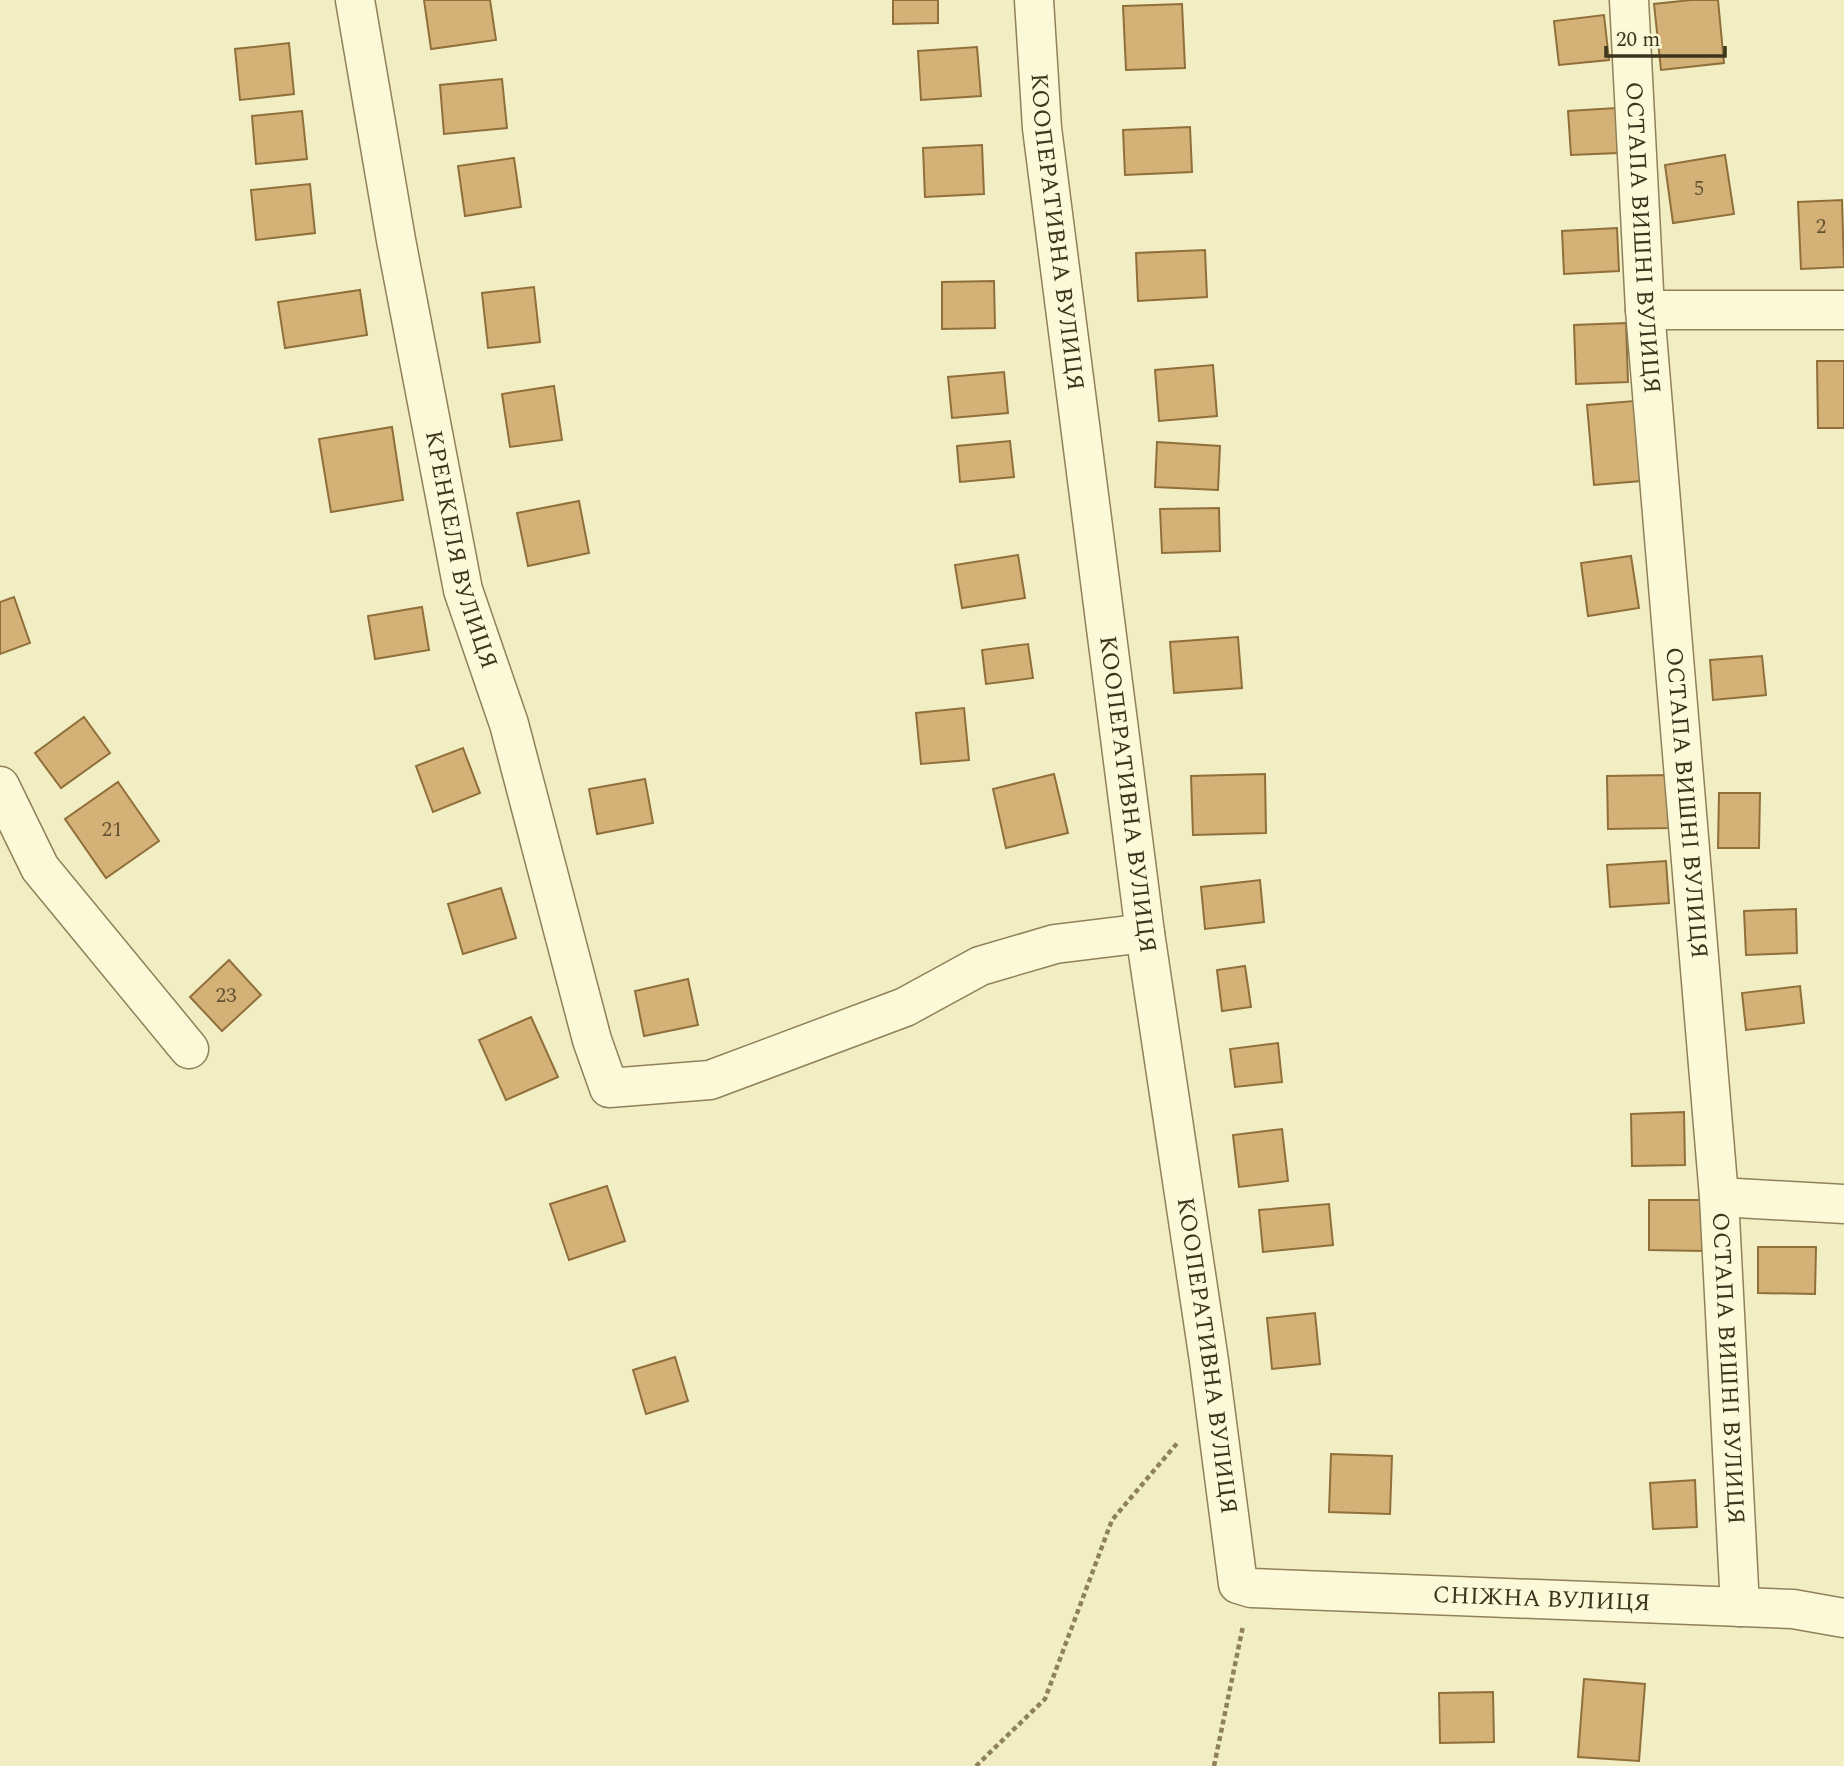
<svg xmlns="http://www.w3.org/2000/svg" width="1844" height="1766" viewBox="0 0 1844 1766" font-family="Spectral,serif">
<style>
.building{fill:#d4b176;stroke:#906f3b;stroke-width:2}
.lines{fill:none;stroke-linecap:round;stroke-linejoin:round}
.street-casing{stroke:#8f8158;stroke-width:41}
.path{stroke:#8f8158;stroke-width:4.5;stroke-dasharray:5 3.5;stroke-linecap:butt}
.street{stroke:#fcf9d8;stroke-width:38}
.labels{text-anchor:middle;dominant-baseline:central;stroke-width:6;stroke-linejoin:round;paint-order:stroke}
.number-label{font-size:21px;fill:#635333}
.street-label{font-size:24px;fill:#3d341d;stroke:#f9f6d4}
</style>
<rect width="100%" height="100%" fill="#f2eec3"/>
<g class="building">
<polygon points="424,0 490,0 496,40 431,49"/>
<polygon points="893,0 938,0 938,23 893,24"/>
<polygon points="1691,0 1718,0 1724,63 1661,70 1654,4"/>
<polygon points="1182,4 1185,68 1126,70 1123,6"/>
<polygon points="1604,15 1609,60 1559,65 1554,21"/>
<polygon points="289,43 294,94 240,100 235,49"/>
<polygon points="977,47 981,96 921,100 918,51"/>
<polygon points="502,79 507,128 444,134 440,85"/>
<polygon points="1616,108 1618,153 1571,155 1568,111"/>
<polygon points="302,111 307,159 256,164 252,116"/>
<polygon points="1190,127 1192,172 1125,175 1123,130"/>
<polygon points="982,145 984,194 925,197 923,148"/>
<polygon points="1725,155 1734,214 1673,223 1665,165"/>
<polygon points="514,158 521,207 465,216 458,166"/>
<polygon points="310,184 315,233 256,240 251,190"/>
<polygon points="1842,200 1844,267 1801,269 1798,202"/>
<polygon points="1617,228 1619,271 1564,274 1562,231"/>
<polygon points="1205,250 1207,297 1138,301 1136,253"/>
<polygon points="994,281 995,328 942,329 942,282"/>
<polygon points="534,287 540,342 488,348 482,293"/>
<polygon points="360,290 367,335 285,348 278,302"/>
<polygon points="1626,323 1628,382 1576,384 1574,325"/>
<polygon points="1817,361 1844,361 1844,428 1818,428"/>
<polygon points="1213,365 1217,416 1159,421 1155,370"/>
<polygon points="1004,372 1008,413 952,418 948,377"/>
<polygon points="554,386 562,440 510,447 502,394"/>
<polygon points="1634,401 1641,481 1594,485 1587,405"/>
<polygon points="392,427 403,500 331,512 319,439"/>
<polygon points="1010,441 1014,477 960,482 957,446"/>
<polygon points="1157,442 1220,446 1218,490 1155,487"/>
<polygon points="579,501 589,553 528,566 517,513"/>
<polygon points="1219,508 1220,551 1162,553 1160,509"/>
<polygon points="1018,555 1025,598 962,608 955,565"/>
<polygon points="1631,556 1639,608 1588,616 1581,563"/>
<polygon points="14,597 30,643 0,654 0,602"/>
<polygon points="422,607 429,650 375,659 368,616"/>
<polygon points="1238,637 1242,688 1174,693 1170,642"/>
<polygon points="1028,644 1033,678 986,684 982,650"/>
<polygon points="1762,656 1766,695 1713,700 1710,660"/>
<polygon points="964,708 969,760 921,764 916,713"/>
<polygon points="84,717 110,753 61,788 35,753"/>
<polygon points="463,748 480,793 433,812 416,766"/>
<polygon points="1054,774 1068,833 1006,848 993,789"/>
<polygon points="1265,774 1266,833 1193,835 1191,776"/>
<polygon points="1669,775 1669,828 1608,829 1607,776"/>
<polygon points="645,779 653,823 597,834 589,789"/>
<polygon points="118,782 159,841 106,878 65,819"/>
<polygon points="1719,793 1760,793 1759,848 1718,848"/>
<polygon points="1666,861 1669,903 1610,907 1607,865"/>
<polygon points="1260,880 1264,922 1205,929 1201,887"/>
<polygon points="501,888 516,938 463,954 448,904"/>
<polygon points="1796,909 1797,953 1746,955 1744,911"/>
<polygon points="229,960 261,995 222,1031 190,997"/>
<polygon points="1245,966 1251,1007 1222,1011 1217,970"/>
<polygon points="688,979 698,1025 644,1036 635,991"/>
<polygon points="1800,986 1804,1023 1746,1030 1742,993"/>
<polygon points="531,1017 558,1077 506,1100 479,1040"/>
<polygon points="1278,1043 1282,1082 1235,1087 1230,1049"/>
<polygon points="1684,1112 1685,1165 1632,1166 1631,1114"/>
<polygon points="1282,1129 1288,1181 1239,1187 1233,1135"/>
<polygon points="607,1186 625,1241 569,1260 550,1204"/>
<polygon points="1649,1200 1702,1200 1702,1251 1649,1250"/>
<polygon points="1329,1204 1333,1245 1263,1252 1259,1210"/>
<polygon points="1758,1247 1816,1247 1815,1294 1758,1293"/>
<polygon points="1315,1313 1320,1364 1272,1369 1267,1318"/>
<polygon points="675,1357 688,1401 646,1414 633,1370"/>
<polygon points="1331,1454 1392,1456 1390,1514 1329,1512"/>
<polygon points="1695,1480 1697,1527 1653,1529 1650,1483"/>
<polygon points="1584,1679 1645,1684 1639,1761 1578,1757"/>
<polygon points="1493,1692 1494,1742 1440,1743 1439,1693"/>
</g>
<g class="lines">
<defs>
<g id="street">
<path id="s1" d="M355,0l41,240 67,350 46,134 83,316 17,48 101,-8 195,-73 75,-41 75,-22 90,-11"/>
<path id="s2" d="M1034,0l8,128 103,805 64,428 29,223 13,4 542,21 51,9"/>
<path id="s3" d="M1629,0l16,310 74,887 21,410"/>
<polyline points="1645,310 1844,310"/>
<polyline points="0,786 40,868 189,1049"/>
<polyline points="1719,1197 1844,1204"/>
</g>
</defs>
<use href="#street" class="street-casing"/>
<g class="path">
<polyline points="976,1766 1045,1699 1112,1520 1179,1441"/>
<polyline points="1214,1766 1243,1626"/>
</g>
<use href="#street" class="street"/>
</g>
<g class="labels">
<g class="number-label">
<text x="1699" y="189">5</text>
<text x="1821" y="227">2</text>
<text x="112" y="830">21</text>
<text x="226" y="996">23</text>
</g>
<g class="street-label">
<text stroke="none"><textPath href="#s2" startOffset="233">КООПЕРАТИВНА ВУЛИЦЯ</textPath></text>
<text stroke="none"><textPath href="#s3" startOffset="238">ОСТАПА ВИШНІ ВУЛИЦЯ</textPath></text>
<text stroke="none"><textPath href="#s1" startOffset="560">КРЕНКЕЛЯ ВУЛИЦЯ</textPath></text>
<text stroke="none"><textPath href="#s2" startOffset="800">КООПЕРАТИВНА ВУЛИЦЯ</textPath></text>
<text stroke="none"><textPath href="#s3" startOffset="805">ОСТАПА ВИШНІ ВУЛИЦЯ</textPath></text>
<text stroke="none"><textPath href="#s2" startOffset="1367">КООПЕРАТИВНА ВУЛИЦЯ</textPath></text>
<text stroke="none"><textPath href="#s3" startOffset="1372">ОСТАПА ВИШНІ ВУЛИЦЯ</textPath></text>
<text stroke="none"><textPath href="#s2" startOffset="1902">СНІЖНА ВУЛИЦЯ</textPath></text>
</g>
</g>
<path d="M1606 46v10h119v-10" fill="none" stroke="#3d341d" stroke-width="3.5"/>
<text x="1616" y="46" font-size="21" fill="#3d341d" stroke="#f9f6d4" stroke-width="5" paint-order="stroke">20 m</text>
</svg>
